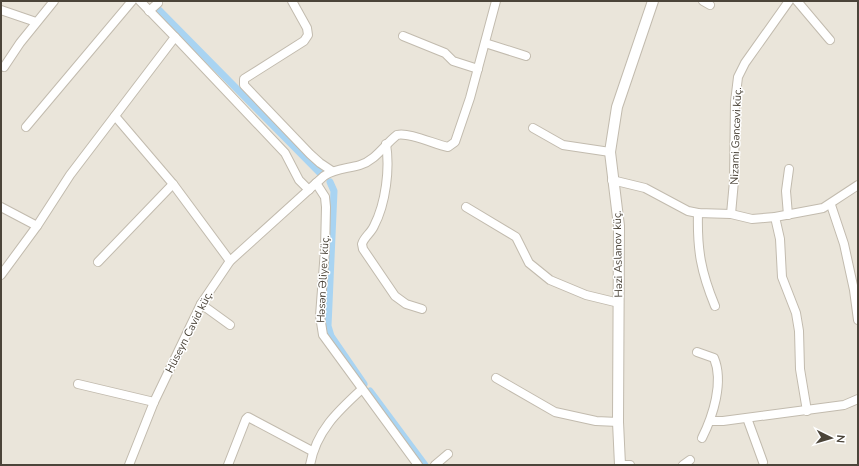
<svg xmlns="http://www.w3.org/2000/svg" width="859" height="466" viewBox="0 0 859 466" font-family="'Nunito Sans',sans-serif">
<style>
.residential{fill:#eae5da}
.lines{fill:none;stroke-linecap:round;stroke-linejoin:round}
.canal{stroke:#a9d4f2;stroke-width:7}
.minor-casing{stroke:#c2bbae;stroke-width:10}
.tertiary-casing{stroke:#c2bbae;stroke-width:12}
.minor{stroke:#fff;stroke-width:8}
.tertiary{stroke:#fff;stroke-width:10}
.labels{text-anchor:middle;dominant-baseline:central;stroke-width:3;stroke-linejoin:round;paint-order:stroke}
.street-label{font-size:11px;fill:#4b4439;stroke:#fff}
</style>
<rect width="100%" height="100%" fill="#f6f3ec"/>
<rect class="residential" x="1" y="1" width="857" height="464"/>
<g class="lines">
<g class="canal">
<polyline points="157,8 320,173"/>
<polyline points="330,182 334,191 328,326 331,336 364,384"/>
<polyline points="370,391 425,465"/>
</g>
<defs>
<g id="minor">
<polyline points="292,1 307,28 308,35 304,41 244,79 244,85 310,154 320,163 332,171"/>
<polyline points="703,1 710,5"/>
<polyline points="797,1 830,40"/>
<polyline points="1,10 36,22"/>
<polyline points="149,11 158,3"/>
<polyline points="403,36 445,53 453,61 478,69"/>
<polyline points="175,37 285,153 299,180 309,190"/>
<polyline points="485,43 526,56"/>
<polyline points="4,67 20,43 54,1"/>
<polyline points="115,116 173,184 230,261"/>
<polyline points="26,127 132,1"/>
<polyline points="533,128 563,145 610,152"/>
<path d="M386,144c4,24 0,59 -12,82 -3,7 -10,11 -12,18l1,5 32,47 11,8 16,5"/>
<polyline points="612,180 645,188 688,211 698,213 731,214 752,219 775,217 823,208 858,185"/>
<polyline points="316,183 325,197 326,207 325,250 320,316 323,335 418,465"/>
<polyline points="831,205 844,244 854,290 858,320"/>
<polyline points="1,207 37,226"/>
<polyline points="466,207 516,237 529,263 550,280 586,295 619,303"/>
<path d="M698,213c-1,37 3,59 17,93"/>
<polyline points="731,214 734,181 735,102 738,77 745,63 789,1"/>
<polyline points="788,215 786,191 789,169"/>
<polyline points="775,217 780,239 782,277 796,313 799,331 800,369 807,411"/>
<polyline points="98,262 173,184"/>
<polyline points="1,275 37,226 70,175 175,37 140,1"/>
<polyline points="201,304 230,325"/>
<path d="M697,352l17,6c10,24 -1,58 -12,80"/>
<polyline points="496,378 555,412 596,421 618,422"/>
<polyline points="78,384 154,402"/>
<polyline points="747,418 763,462"/>
<polyline points="711,421 723,421 844,405 858,399"/>
<path d="M129,465l25,-63 47,-98 29,-43 94,-85c12,-8 23,-7 36,-11 16,-5 24,-20 37,-30 12,-3 37,9 51,12l7,-5 15,-44 26,-97"/>
<polyline points="228,465 246,419 248,417 312,451"/>
<path d="M310,465c6,-34 28,-54 52,-76"/>
<polyline points="435,465 448,454"/>
<polyline points="620,465 630,465"/>
<polyline points="683,465 690,460"/>
</g>
<polyline id="tertiary" points="620,465 618,422 619,226 610,152 617,107 653,1"/>
</defs>
<use href="#minor" class="minor-casing"/>
<use href="#tertiary" class="tertiary-casing"/>
<use href="#minor" class="minor"/>
<use href="#tertiary" class="tertiary"/>
</g>
<g class="labels">
<g class="street-label">
<text transform="translate(736 136) rotate(-88)">Nizami Gəncəvi küç.</text>
<text transform="translate(618 254) rotate(-91)">Həzi Aslanov küç.</text>
<text transform="translate(323 279) rotate(-87)">Həsən Əliyev küç.</text>
<text transform="translate(189 332) rotate(-63)">Hüseyn Cavid küç.</text>
</g>
</g>
<rect width="859" height="466" fill="none" stroke="#4b4439" stroke-width="4"/>
<g transform="translate(831 438) rotate(95)" stroke="#ffffff" stroke-width="3" paint-order="stroke">
<path d="M0-3L7 15L0 10L-7 15Z" fill="#4b4439"/>
<text y="-6" font-size="11" font-weight="bold" text-anchor="middle" fill="#4b4439">N</text>
</g>
</svg>
